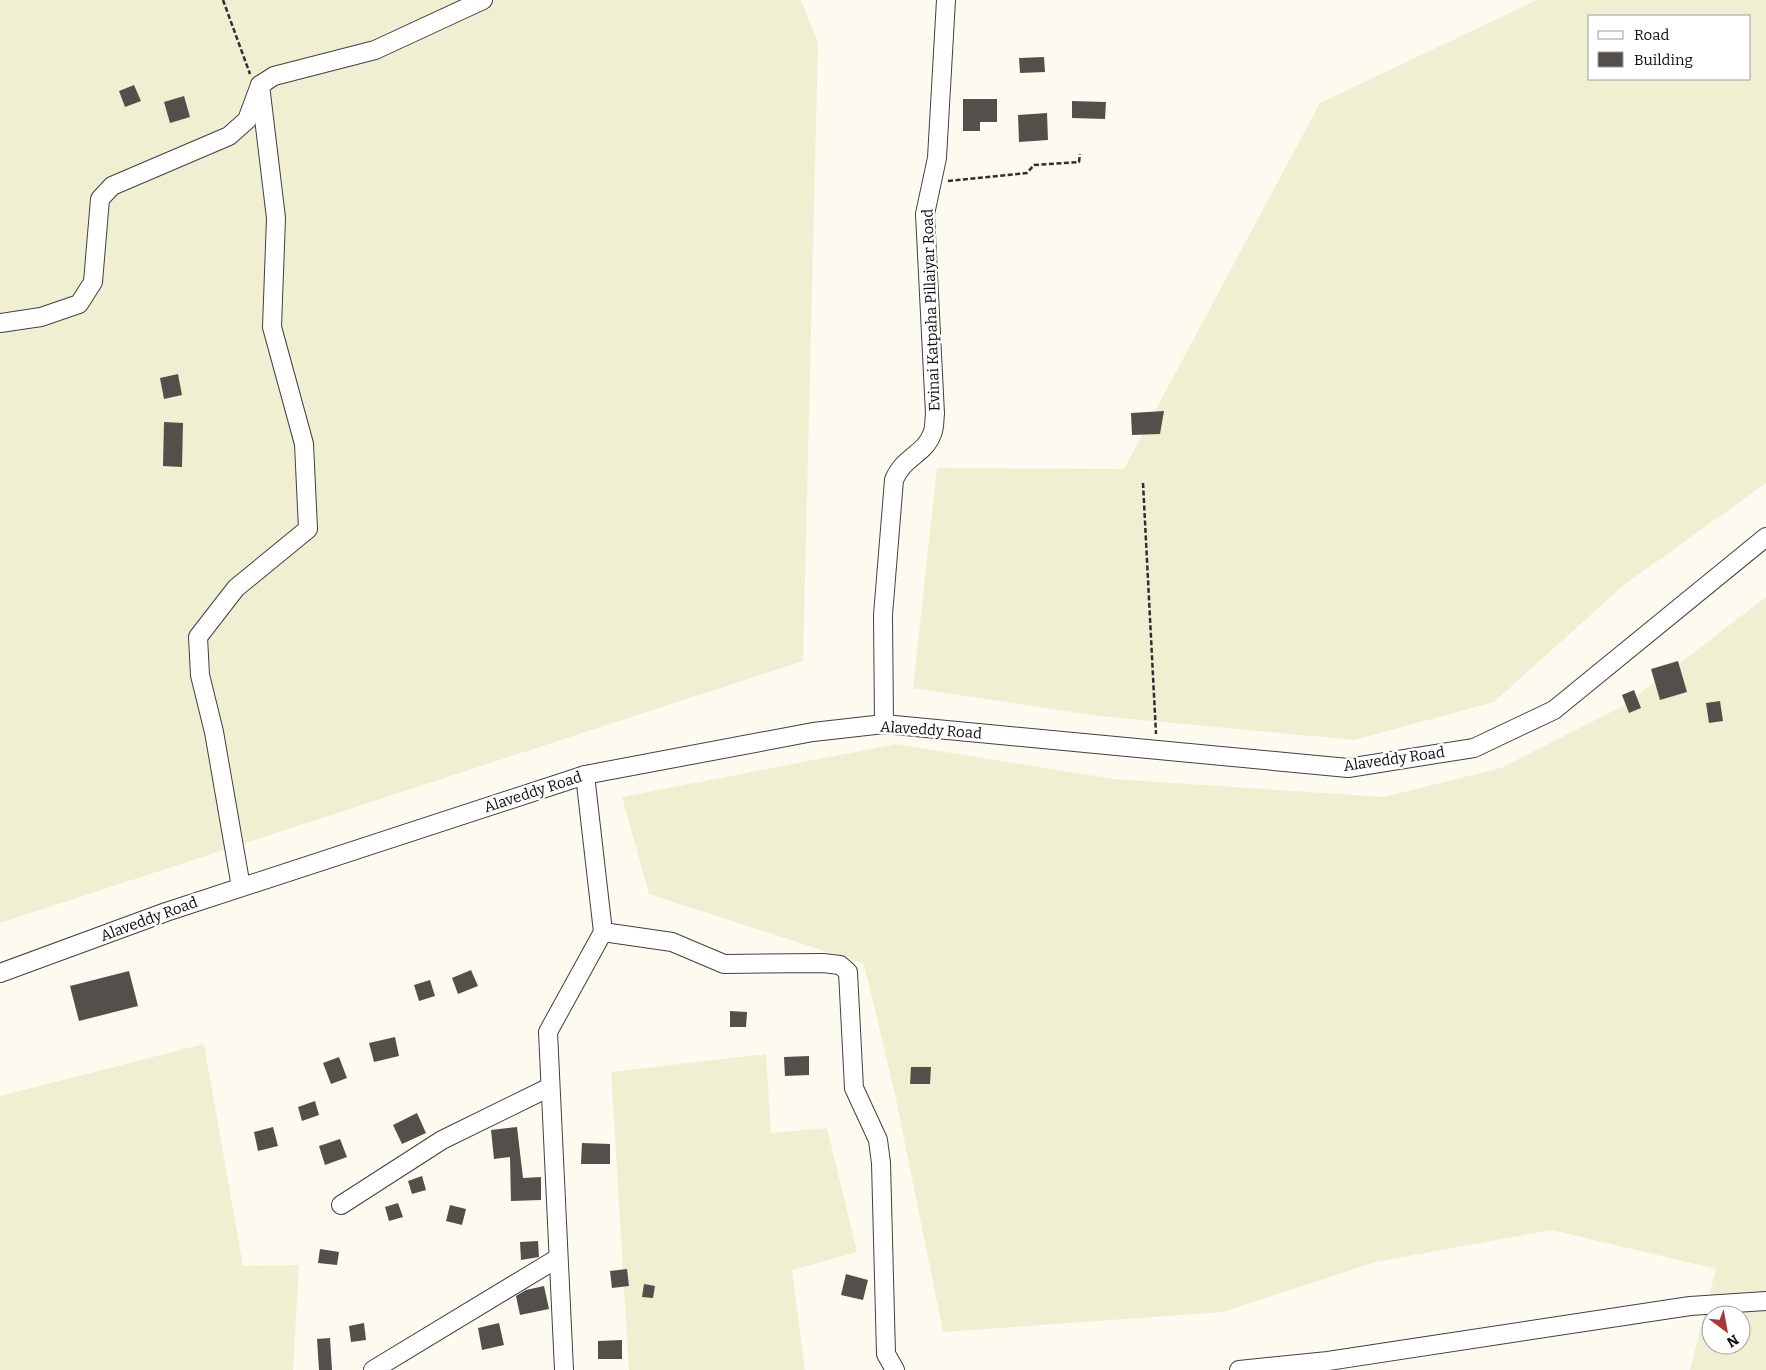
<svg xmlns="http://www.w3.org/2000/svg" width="1766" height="1370" viewBox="0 0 1766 1370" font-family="Bitter,serif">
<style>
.farmland{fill:#f0efd2;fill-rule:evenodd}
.building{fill:#554f4b}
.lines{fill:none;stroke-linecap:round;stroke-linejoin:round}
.minor-casing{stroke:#404040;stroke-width:20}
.path{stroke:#2f2f2f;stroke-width:2.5;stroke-dasharray:5 2.5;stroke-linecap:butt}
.minor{stroke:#fff;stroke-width:18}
.labels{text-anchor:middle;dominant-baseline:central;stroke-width:5;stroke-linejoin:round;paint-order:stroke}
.street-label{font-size:15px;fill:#0d0d0d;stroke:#fff}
</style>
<rect width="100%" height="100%" fill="#fdfbf0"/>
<g class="farmland">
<polygon points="0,0 801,0 818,43 803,661 0,923"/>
<path d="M1537,0h229v483l-142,102 -130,117 -140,38 -255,-24 -186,-28 24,-220 187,1 196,-366zM1590,16h160v63h-160z"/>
<path d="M1766,597v773h-76l26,-101 -164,-39 -177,32 -152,50 -280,20 -48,-238 -31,-130 -215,-70 -27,-97 274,-53 217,35 271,18 117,-29 124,-63zM1711,1315h30v30h-30z"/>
<polygon points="204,1044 243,1266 299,1265 293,1370 0,1370 0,1096"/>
<polygon points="766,1054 771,1133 827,1128 857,1252 792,1270 805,1370 629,1370 611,1072"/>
</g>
<g class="building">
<polygon points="1044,57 1045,72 1020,73 1019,58"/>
<polygon points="134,85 141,101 125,107 119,91"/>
<polygon points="184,96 190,117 170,123 164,102"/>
<polygon points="963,99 997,99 997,122 980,122 980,131 963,131"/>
<polygon points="1072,101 1106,102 1105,119 1072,118"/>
<polygon points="1047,113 1048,140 1019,142 1018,115"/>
<polygon points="178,374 182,395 164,399 160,378"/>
<polygon points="1164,411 1160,434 1132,435 1131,413"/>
<polygon points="164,422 183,423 182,467 163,466"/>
<polygon points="1678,661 1687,692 1660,700 1651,669"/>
<polygon points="1634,690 1641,708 1629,713 1622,695"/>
<polygon points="1720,701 1723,721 1709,723 1706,703"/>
<polygon points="471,970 478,986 458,994 452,978"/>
<polygon points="129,971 138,1006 79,1021 70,986"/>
<polygon points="430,980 435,996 419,1001 414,985"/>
<polygon points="730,1011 747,1012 746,1027 730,1027"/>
<polygon points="395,1037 399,1056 374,1062 369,1043"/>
<polygon points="809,1056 809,1075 785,1076 784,1057"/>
<polygon points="339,1057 347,1078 331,1084 323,1063"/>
<polygon points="911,1067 931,1067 930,1084 910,1084"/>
<polygon points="315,1101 319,1115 302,1121 298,1107"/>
<polygon points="417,1113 426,1133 402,1144 393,1125"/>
<polygon points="273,1127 278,1146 258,1151 254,1132"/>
<polygon points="517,1127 523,1178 541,1177 541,1200 511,1201 510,1157 494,1159 491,1130"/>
<polygon points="340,1139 347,1157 325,1165 319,1146"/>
<polygon points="582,1143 610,1144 610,1164 581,1164"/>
<polygon points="422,1176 426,1190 412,1194 408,1181"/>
<polygon points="398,1203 403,1217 389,1221 385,1207"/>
<polygon points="450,1205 466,1209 462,1225 446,1221"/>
<polygon points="538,1241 539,1257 521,1260 520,1242"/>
<polygon points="320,1249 339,1252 337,1265 318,1263"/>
<polygon points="627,1269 629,1286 612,1288 610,1271"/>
<polygon points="846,1274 868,1280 863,1300 841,1295"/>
<polygon points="644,1284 655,1286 653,1298 642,1297"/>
<polygon points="544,1286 549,1309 520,1315 516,1296 526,1290"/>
<polygon points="364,1323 366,1340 351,1342 349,1326"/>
<polygon points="499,1323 504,1345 482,1350 478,1328"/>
<polygon points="330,1338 332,1370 319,1370 317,1339"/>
<polygon points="622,1340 622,1359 598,1359 598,1341"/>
</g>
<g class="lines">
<defs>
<g id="minor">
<polyline points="0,323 41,317 79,304 93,282 100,199 112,186 229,136 247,120 260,85 274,76 375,50 483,0"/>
<path d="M884,724l-1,-109 11,-135c9,-23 31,-26 38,-46 3,-6 2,-14 3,-20l-10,-200 12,-56 9,-158"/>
<polyline points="241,887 214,732 200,675 198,637 236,588 308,529 304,444 272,327 276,218 260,85"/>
<polyline points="603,932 672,942 724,964 823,963 840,965 848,972 854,1088 878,1140 881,1163 886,1354 895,1370"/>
<polyline points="0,973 166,912 585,775 813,732 884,724 1348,768 1474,748 1554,710 1766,537"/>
<polyline points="341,1205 442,1140 550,1087"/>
<polyline points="373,1370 558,1258"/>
<polyline points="564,1370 548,1032 603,932 585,775"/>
<polyline points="1239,1370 1328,1361 1690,1306 1766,1301"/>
</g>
</defs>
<use href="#minor" class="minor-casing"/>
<g class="path">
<polyline points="223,0 250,74"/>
<polyline points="948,181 1027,173 1034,165 1079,162 1080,154"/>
<polyline points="1143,483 1156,734"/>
</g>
<use href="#minor" class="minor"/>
</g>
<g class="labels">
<g class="street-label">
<text transform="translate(931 310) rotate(-92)">Evinai Katpaha Pillaiyar Road</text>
<text transform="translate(931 730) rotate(4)">Alaveddy Road</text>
<text transform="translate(1394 759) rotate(-8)">Alaveddy Road</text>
<text transform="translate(533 792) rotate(-18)">Alaveddy Road</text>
<text transform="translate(149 919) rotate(-20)">Alaveddy Road</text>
</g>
</g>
<rect x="1588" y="15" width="162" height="65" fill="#ffffff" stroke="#9e9e9e"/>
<rect x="1598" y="31" width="25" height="8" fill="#ffffff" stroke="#9e9e9e"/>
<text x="1634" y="40" font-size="15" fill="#0d0d0d">Road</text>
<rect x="1598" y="52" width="25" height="15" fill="#554f4b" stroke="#9e9e9e"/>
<text x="1634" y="65" font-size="15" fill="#0d0d0d">Building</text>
<g transform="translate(1726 1330) rotate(148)"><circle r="24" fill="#ffffff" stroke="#9e9e9e"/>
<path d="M0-4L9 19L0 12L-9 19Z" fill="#ac3637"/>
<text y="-8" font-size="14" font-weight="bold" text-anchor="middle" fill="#0d0d0d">N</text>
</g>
</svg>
